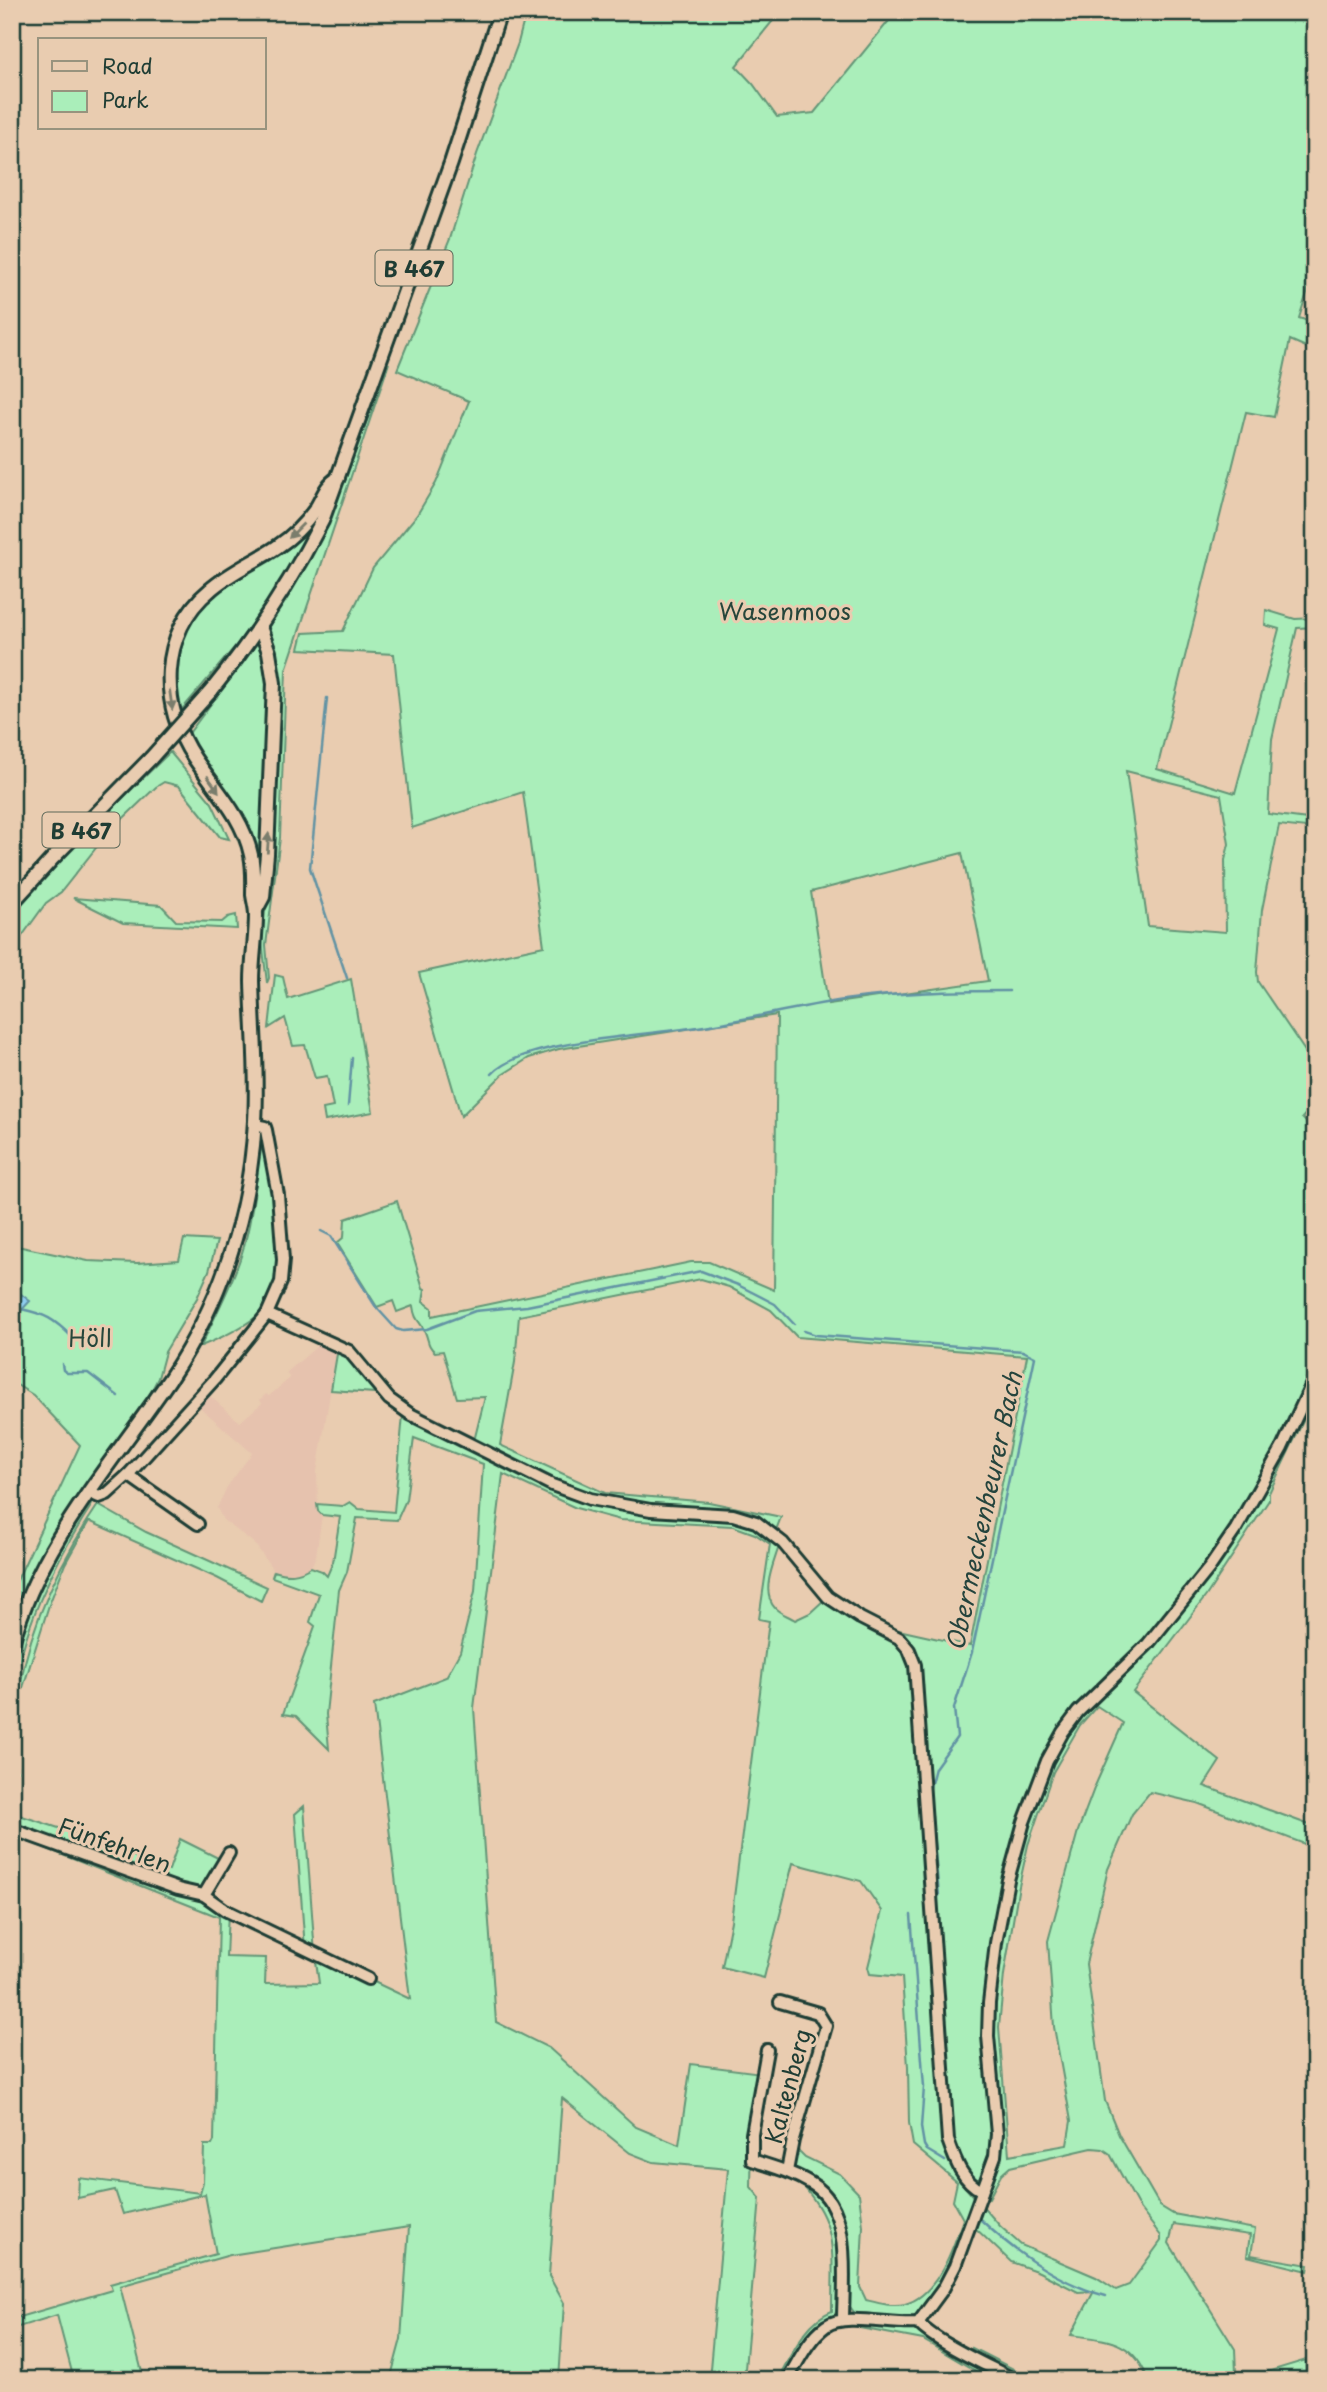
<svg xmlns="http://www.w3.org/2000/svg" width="1327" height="2392" viewBox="0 0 1327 2392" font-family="'Playpen Sans',sans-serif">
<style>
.built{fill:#e6c2ae}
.green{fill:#aaeeba;stroke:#649677;stroke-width:2;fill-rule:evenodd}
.water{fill:#8fcdef;stroke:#6293a4;stroke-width:2}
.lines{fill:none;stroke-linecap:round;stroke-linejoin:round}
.stream{stroke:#6293a4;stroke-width:2.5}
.minor-casing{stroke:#1f3d34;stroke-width:16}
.major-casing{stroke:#1f3d34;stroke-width:18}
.minor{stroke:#e9ccb0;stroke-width:10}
.major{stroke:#e9ccb0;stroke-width:12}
.major-bridge-casing{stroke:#1f3d34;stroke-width:18;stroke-linecap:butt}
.major-bridge{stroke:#e9ccb0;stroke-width:12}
.oneway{fill:#7a7d6c}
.labels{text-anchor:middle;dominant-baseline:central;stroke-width:6;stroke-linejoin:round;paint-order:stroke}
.shield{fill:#e9ccb0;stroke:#5c6859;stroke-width:2}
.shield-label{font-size:21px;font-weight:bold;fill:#1f3d34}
.park-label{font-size:23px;fill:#26463b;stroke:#e9ccb0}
.street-label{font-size:23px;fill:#1f3d34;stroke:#e9ccb0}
.water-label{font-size:24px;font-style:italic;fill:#25443d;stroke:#e9ccb0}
</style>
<rect width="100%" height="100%" fill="#e9ccb0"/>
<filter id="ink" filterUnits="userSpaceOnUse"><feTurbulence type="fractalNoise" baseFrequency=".0143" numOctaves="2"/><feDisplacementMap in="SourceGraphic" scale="14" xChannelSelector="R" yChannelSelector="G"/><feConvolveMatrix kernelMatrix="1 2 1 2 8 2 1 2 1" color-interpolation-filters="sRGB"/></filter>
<g filter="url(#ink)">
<polygon class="built" points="320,1337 338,1346 317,1472 318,1511 322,1515 316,1556 311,1567 299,1574 286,1575 274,1571 254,1543 223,1520 217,1508 227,1487 252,1453 195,1403 205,1392 240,1422 262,1403 260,1400 266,1394 269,1396 290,1378 286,1373 315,1348"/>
<g class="green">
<path d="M526,12h254l-44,54 17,18 24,33 37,-4 82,-101h419v256l-16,50 16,5v28l-25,-11 -16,77 -28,-5 -89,357 78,24 44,-164 -14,-4 1,-15 29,9 20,-1v9l-18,1 -25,111 -4,75 47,6v9l-36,-4 -17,85 -5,62 1,10 57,84v37l-13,15 13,13v235l-46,98 -46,78 -51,69 -126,143 -54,192 2,182 -6,39 -7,13 -11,-2 -18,-41 -34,-481 -14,-21 -10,-6 76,17 57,-290 -230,-19 -26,-27 -42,-23 -28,-8 -182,37 -4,46 -15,83 105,48 104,9 72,15 -5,13 -21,-14 -12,-4 -89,-6 -54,-7 -35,-13 -91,-45 11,-44 -28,1 -14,-47 -8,1c-8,-7 -6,-11 -10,-20 -5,-12 -10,-10 -12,-26l-16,6 -4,-11 -16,6 -40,-64 7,-6 1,-18 52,-18 26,87 2,1 -2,12 9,7v8l259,-54h18l65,28 3,-275 -218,34 -30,9 -27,17 -41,41 -42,-143 125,-27 -21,-154 -111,36 -18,-174 -95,-5 4,-16 40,-2 30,-63 44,-53 19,-32 33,-82 -72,-31 53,-131 27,-85 41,-111zM1126,771l95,24 8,49 -4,16 1,72 -78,-6zM962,853l26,128 -160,23 -17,-112z"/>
<polygon points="389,363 286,670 280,838 266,945 269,978 267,983 262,941 273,834 269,626 325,530"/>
<polygon points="314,517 316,519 297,556 250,629 179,713 174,675 178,651 188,625 210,596"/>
<polygon points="260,638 270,673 261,860 257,859 247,824 187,736"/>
<polygon points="170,752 212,803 229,839 220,837 179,786 164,782 156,787 107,834 61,892 46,903 12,950 12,915 56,863"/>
<polygon points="73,898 161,905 176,921 222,922 228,917 236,915 237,929 123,923"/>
<polygon points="275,975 283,977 288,999 351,979 373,1112 325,1121 323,1109 333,1107 327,1076 315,1078 305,1045 293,1046 285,1018 269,1028"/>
<path d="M262,1138l4,11c6,36 26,135 -4,163 -17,15 -41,26 -61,34 14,-30 30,-59 40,-90 12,-37 15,-79 21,-118z"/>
<polygon points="184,1239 217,1241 209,1271 197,1298 165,1352 158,1378 140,1413 105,1458 48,1542 33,1571 12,1624 12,1591 80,1445 33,1395 12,1382 12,1245 88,1261 137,1263 179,1260"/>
<polygon points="338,1348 358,1365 376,1393 331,1390"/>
<path d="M1315,1384v12l-46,97v7l-63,96 -73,96 87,69 -16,25 111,41v21l-118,-45 -47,-11 -18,22 -24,55 -22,95 19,137 14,34 41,71 13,8 82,15 -4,26 58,10 -1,6 -61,-15 3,-21 -76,-11 -5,19 66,106 1,24 21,2 49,-15v20h-158c-14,-40 -40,-40 -77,-45l23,-44 -16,1 -39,-20 -28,-10 -38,-36 7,-23 20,23 21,19 75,32 20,13 13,-5 32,-44v-5l-21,-27 -30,-55 -7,-5 -11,-1 -82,19 -9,8 -12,23 -4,-1 13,-38 -7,-119 1,-30 11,-88 25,-103 16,-43 24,-45 142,-161zM1097,1706l26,17 -28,63 -17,45 -30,110 6,86 17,94 -4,24 -58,10 -10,-128 5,-52 14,-84 10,-46 25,-73 27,-47z"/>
<path d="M403,1415l163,80 164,23 29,11 20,17c-5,17 -19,46 -4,62 4,5 14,8 20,12l15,-7 14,-13 56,29 23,19 9,18 39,493 9,22 16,19c-12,33 -32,102 -65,118l-54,-2 -9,-12 -10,-95 -51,-41 8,-21 10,10 35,17 19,20 4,32 -3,61 6,13c12,3 26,7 39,4 33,-9 48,-56 58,-85l-10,-18 4,-19 -44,-37 -4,-22 -1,-56 -6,-90 -32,-3 -2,-7 14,-56 -21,-30 -68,-18 -29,115 -42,-11 9,-46 38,-300 -10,-2 11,-75 -15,-10 -22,-8 -113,-6 -44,-12 -73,-34 -29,234 22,314 53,26 87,79 43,18 12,-81 71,9 -10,61 -1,53 9,11 -16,182h-35l19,-211 -75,-7 -23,-9 -68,-55 -13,178 15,27 -5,77h-169l11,-41 8,-112 -179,28 -110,31 24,94h-70l-17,-65 -45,14v-10l100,-29 -2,-6 106,-30 -11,-60 -82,20 -8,-24 -37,8 1,-20 121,15 3,-11 1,-37h8l2,-4 5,-224 -204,-81 1,-9 -2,-1c0,-38 -2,-76 2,-113 8,-76 40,-146 82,-208l48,27 121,55 -6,14 -44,-23 -128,-57 -24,43 -16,41 -28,89 -4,49 2,72 61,20 89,35 11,-31 44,22 -20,34 24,17 -2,45 40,1 -1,26 54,-1 -4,-29 -10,-5 -10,-135 9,-8 11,148 95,45 -36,-294 72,-28 14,-25 15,-61 8,-127 -69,-26 -8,62 -9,20 -40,-2 -10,54 -8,18 -13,124 3,35 -33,-33 -13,-2 32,-88 -5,-4 9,-28 -47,-17 2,-6c15,5 24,4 37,-4l11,4 5,5 6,-14 7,-45 -18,-2 -4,-4 -1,-7 26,2 7,-4 9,7 35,3z"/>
<path d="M93,1503c-40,61 -73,128 -81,202 0,-50 16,-100 39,-144 10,-19 23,-37 35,-55z"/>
<polygon points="12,1860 18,1934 13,1933"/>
<polygon points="18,1938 20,1983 12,2056 13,1941"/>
<path d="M796,2178l29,20 13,34 2,67 -5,16 -13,9 -39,56h-6c14,-24 28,-59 55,-69 0,-60 8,-87 -36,-133z"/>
<polygon points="853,2323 918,2330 1008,2380 991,2380 923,2340 860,2328"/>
<polygon points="972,2348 1035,2380 1023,2380 971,2351"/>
</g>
<polygon class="water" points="12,1287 30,1301 19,1313 12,1309"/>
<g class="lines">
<g class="stream">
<polyline points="327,698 310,868 347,978"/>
<path d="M492,1074c30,-34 158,-39 206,-47 49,-7 97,-20 146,-27 55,-8 110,-9 165,-9"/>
<polyline points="348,1106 352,1058"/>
<polyline points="321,1231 331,1236 376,1307 396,1329 403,1331 427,1329 475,1311 527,1306 701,1271 738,1285 775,1304 794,1324"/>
<path d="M21,1309c24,5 33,10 51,28"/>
<polyline points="804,1331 816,1335 1023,1351 1035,1357 972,1652 954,1708 957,1737 935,1768 929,1791 939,1896"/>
<polyline points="62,1364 63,1370 67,1373 88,1373 118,1396"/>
<polyline points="911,1915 924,2087 921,2127 924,2145 927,2150 945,2161"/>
<path d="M981,2220c35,33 77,63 125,76"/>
</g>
<defs>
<g id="minor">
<path d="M267,1314l82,37 40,48 21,15 142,71 38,14 61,11 82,5 23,7 27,21 45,54 32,21 39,20 10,12 6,15 33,475c7,20 14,41 34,51"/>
<polyline points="128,1475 198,1524"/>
<polyline points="88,1492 99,1497 107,1494 128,1475 215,1379 267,1314 281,1282 283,1260 278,1195 266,1130 265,1127 255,1125"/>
<polyline points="12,1832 20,1832 178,1889 204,1895 225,1910 368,1979"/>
<polyline points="204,1895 229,1853"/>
<polyline points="780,2002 818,2013 826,2026 793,2140 787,2171"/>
<path d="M767,2050l-15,84v26c21,7 41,12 60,24 41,24 31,95 31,136"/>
<path d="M918,2323c19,20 71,43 97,57"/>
<path d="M787,2380c11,-18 21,-41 39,-54 19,-14 67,0 92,-3l25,-34 12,-23 40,-110 2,-22 -9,-98 1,-33 7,-60 12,-63 16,-58 23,-61 16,-29 15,-20 70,-68 62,-77 26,-38 46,-81 33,-71"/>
</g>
<g id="major">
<path d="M211,691c43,-53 80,-109 111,-170l129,-358 49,-151"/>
<polyline points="12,903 53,858 151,758"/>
<polyline points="256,910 263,897 267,854 274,683 269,652 260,627"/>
<path d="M12,1644c28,-103 101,-181 159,-267 51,-77 79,-165 84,-256 3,-47 -2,-93 -3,-140 0,-22 4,-44 4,-66 0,-7 -2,-13 -3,-20 0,-13 1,-26 -2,-40 -8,-38 -35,-65 -56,-96 -36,-52 -36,-127 15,-169 20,-18 45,-28 67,-43 15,-10 28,-23 38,-37 8,-12 10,-24 23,-32"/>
</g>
</defs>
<use href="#minor" class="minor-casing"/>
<use href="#major" class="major-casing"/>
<use href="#minor" class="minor"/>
<use href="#major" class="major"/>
<defs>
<polyline id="major-bridge" points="151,758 211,691"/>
</defs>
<use href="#major-bridge" class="major-bridge-casing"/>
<use href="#major-bridge" class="major-bridge"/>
</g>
<defs><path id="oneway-solid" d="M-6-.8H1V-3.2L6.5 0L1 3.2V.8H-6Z" transform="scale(1.75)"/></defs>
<g class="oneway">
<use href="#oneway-solid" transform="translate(296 531) rotate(135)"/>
<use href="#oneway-solid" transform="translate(171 700) rotate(82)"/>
<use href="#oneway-solid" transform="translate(213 784) rotate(54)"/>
<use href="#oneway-solid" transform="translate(268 843) rotate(-86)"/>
</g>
</g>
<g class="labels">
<g class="shield">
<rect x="375.5" y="250.5" width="77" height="35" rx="5"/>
<rect x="42.5" y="812.5" width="77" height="35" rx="5"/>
</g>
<g class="shield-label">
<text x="414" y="268">B 467</text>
<text x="81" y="830">B 467</text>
</g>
<g class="park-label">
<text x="785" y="610">Wasenmoos</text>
<text x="90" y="1337">Höll</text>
</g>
<g class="street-label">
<text transform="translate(115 1844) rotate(20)">Fünfehrlen</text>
<text transform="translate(787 2086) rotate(-75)">Kaltenberg</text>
</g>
<g class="water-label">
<text transform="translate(983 1511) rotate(-78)">Obermeckenbeurer Bach</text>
</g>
</g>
<rect width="1327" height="2392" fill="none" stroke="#e9ccb0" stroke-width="42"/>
<rect x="21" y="21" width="1285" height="2350" fill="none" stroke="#1f3d34" stroke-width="2.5" filter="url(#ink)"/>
<rect x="38" y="38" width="228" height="91" fill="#e9ccb0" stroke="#98937e" stroke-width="2"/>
<rect x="52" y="61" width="35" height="10" fill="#e9ccb0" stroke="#98937e" stroke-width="2"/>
<text x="102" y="74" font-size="21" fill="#1f3d34">Road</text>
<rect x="52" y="91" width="35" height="21" fill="#aaeeba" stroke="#98937e" stroke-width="2"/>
<text x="102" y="108" font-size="21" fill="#1f3d34">Park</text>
</svg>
